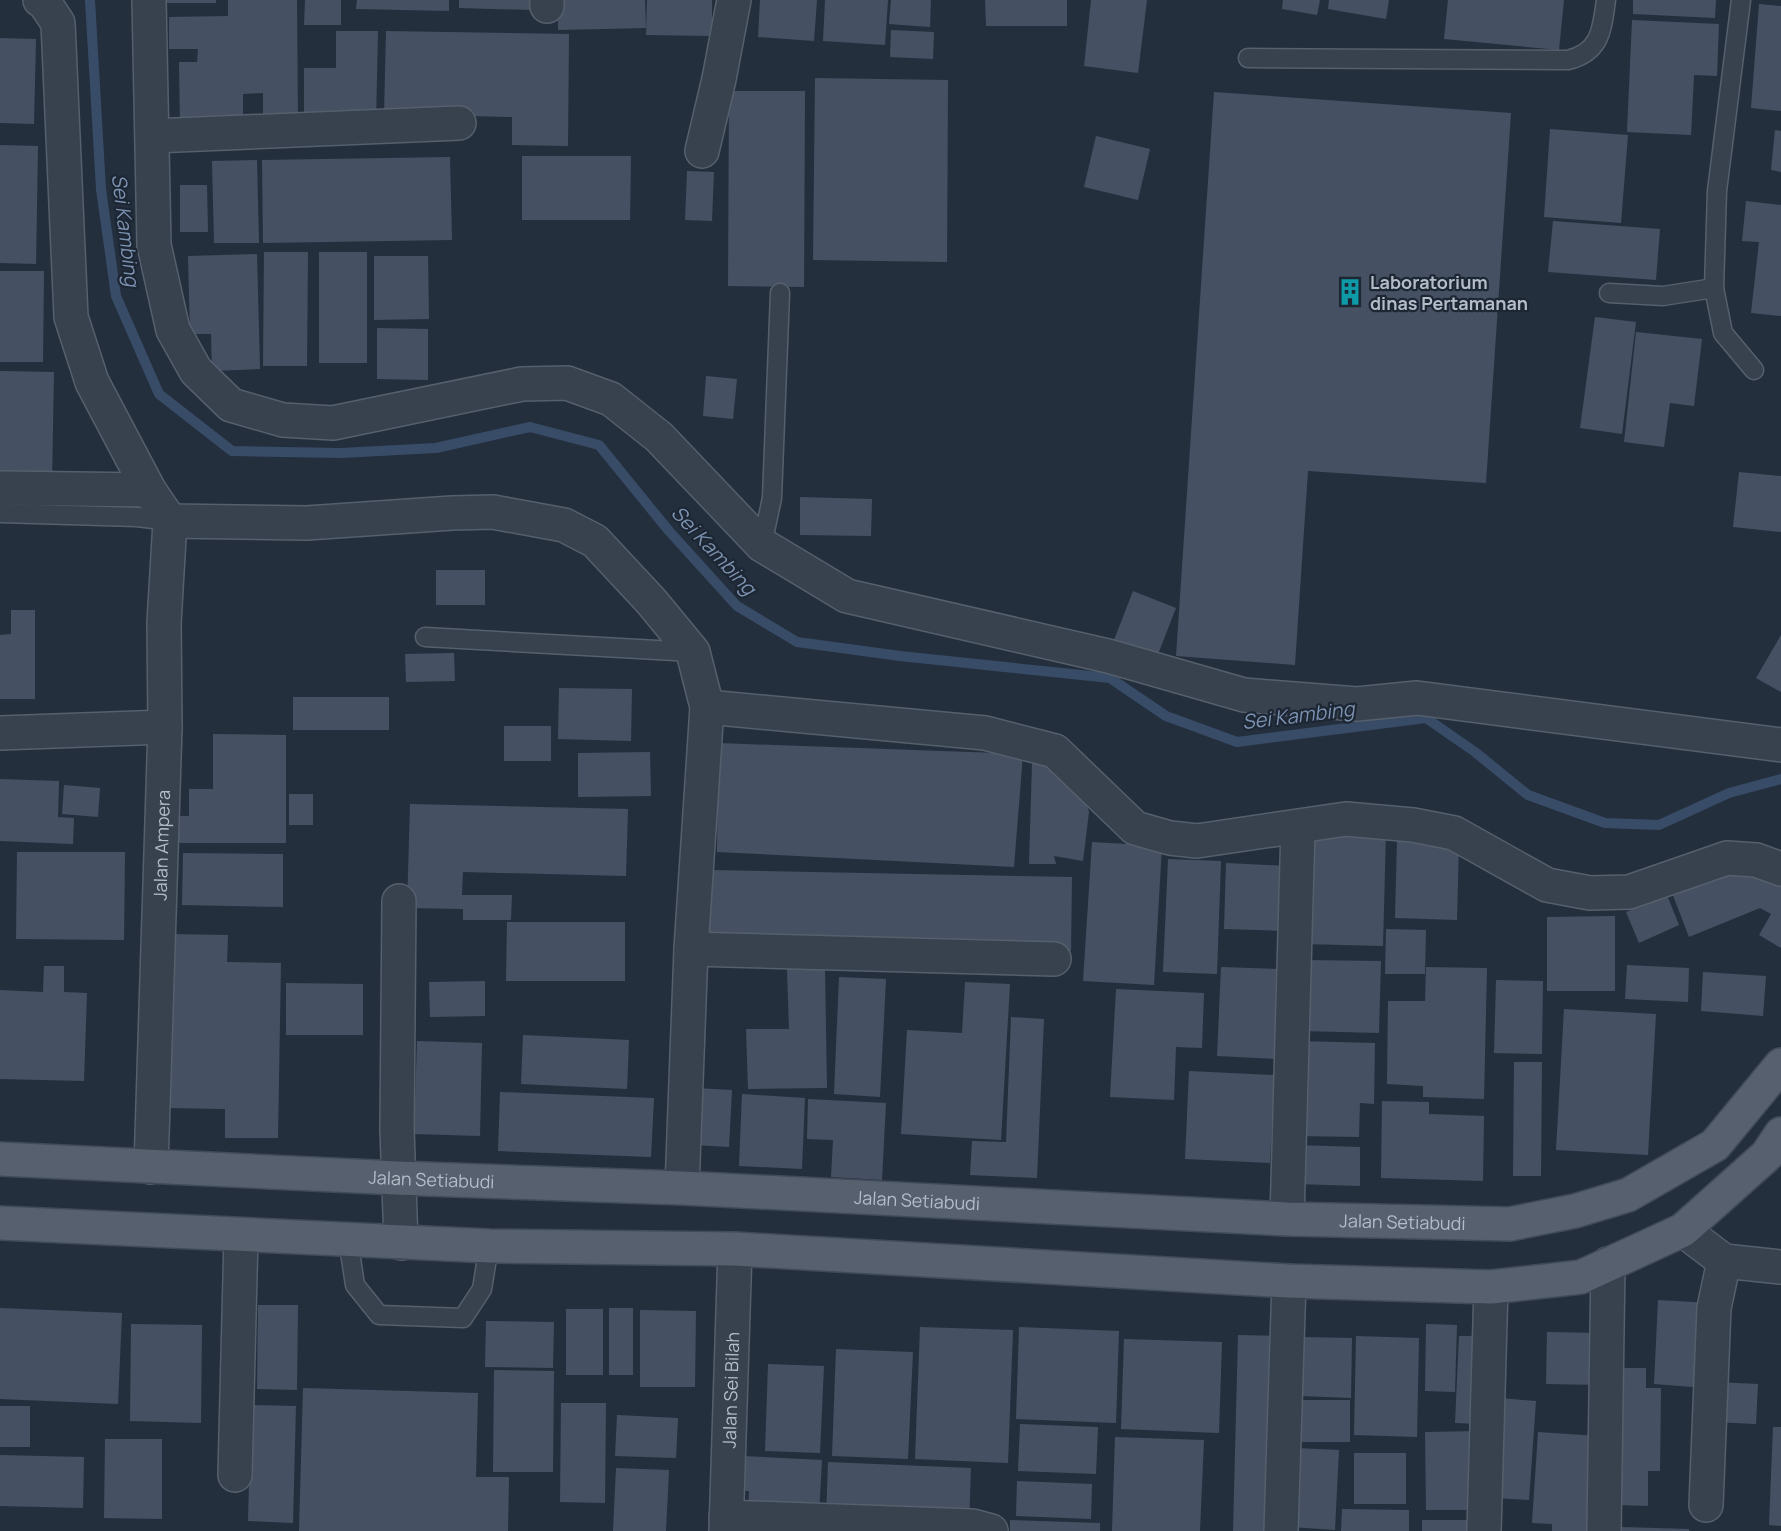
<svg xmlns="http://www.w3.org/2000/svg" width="1781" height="1531" viewBox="0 0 1781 1531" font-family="Manrope,sans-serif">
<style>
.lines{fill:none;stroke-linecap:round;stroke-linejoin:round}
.stream{stroke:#394c67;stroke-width:10}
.building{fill:#455162}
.service-casing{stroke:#565f6c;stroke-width:21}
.minor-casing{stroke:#565f6c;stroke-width:36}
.primary-casing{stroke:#414a57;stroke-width:36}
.service{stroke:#38414e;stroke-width:18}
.minor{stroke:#38414e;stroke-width:33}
.primary{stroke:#56606e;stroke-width:33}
.labels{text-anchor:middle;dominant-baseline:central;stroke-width:4.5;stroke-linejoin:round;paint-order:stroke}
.poi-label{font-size:18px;font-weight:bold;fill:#b4bcc9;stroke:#1d2633;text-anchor:start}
.street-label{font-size:18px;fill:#b4bcc9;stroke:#1d2633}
.water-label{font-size:20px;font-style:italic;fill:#7c92b1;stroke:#1d2633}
</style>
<rect width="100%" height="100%" fill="#242f3e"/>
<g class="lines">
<polyline class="stream" points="90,0 101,189 116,296 159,394 232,451 341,453 436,448 530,427 599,445 669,531 737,606 797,642 900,656 1110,678 1166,716 1237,742 1426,718 1475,752 1528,795 1605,823 1659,825 1729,793 1781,779"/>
</g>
<g class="building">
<rect x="159" y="0" width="57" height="3"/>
<polygon points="228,0 297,0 298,122 263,123 263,93 243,94 243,125 180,126 179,62 197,62 198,49 169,49 169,17 228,16"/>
<polygon points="305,0 341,0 341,25 304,25"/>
<polygon points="357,0 449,0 449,11 356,9"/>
<polygon points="459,0 532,0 532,10 459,8"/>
<polygon points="558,0 645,0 646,28 558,30"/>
<polygon points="647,0 712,0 712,36 646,35"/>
<polygon points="760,0 817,0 814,41 758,37"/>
<polygon points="825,0 888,0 885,45 823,41"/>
<polygon points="891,0 931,0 930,27 889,24"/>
<polygon points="985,0 1067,0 1067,26 986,26"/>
<polygon points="1091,0 1147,0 1138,73 1084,66"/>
<polygon points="1283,0 1320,0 1317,15 1282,9"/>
<polygon points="1329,0 1389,0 1386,19 1328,9"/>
<polygon points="1448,0 1564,0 1559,50 1444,39"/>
<polygon points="1633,0 1716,0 1715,18 1633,14"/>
<polygon points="1759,4 1781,6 1781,111 1751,108"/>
<polygon points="1632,20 1719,24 1717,76 1694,75 1691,135 1627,132"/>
<polygon points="891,30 934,32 933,59 890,57"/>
<polygon points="336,31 378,31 376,123 304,122 304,68 336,68"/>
<polygon points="386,31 569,34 568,146 512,145 512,117 384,114"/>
<polygon points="0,38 36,39 34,124 0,123"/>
<polygon points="815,78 948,80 947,262 813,260"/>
<polygon points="729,91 805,91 804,287 728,286"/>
<polygon points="1214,92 1511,113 1486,483 1308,471 1295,665 1176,656"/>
<polygon points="1550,129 1628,135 1621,223 1544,217"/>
<polygon points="1775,130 1781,131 1781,172 1771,170"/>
<polygon points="1096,136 1150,149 1138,200 1084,187"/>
<polygon points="0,145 38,146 36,264 0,263"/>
<polygon points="522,156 631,156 630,220 522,220"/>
<polygon points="450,157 452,240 263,243 262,160"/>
<polygon points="257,160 259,243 214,243 212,161"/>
<polygon points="687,171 714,172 712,221 685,220"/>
<polygon points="180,185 207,185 208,232 180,232"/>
<polygon points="1746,201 1781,205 1781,316 1751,313 1759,242 1742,241"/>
<polygon points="1553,221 1660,229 1656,280 1548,272"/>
<polygon points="264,252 308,252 307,366 263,366"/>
<rect x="319" y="252" width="48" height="111"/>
<polygon points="257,254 260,369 212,371 211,334 190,334 188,256"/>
<polygon points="374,256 428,256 429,319 374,320"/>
<polygon points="0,271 44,271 43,362 0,362"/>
<polygon points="1595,317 1636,322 1622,434 1580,428"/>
<polygon points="377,328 428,329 428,380 377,379"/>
<polygon points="1636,332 1702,339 1694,406 1670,403 1664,447 1624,442"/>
<polygon points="0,371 54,372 52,482 0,482"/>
<polygon points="706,376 737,379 733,419 703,416"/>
<polygon points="1739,472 1781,476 1781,532 1733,527"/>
<polygon points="800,497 872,499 871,536 800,535"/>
<rect x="436" y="570" width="49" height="35"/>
<polygon points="1133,591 1176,608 1157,657 1114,640"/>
<polygon points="11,610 35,610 35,699 0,699 0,635 11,634"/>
<polygon points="1781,635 1781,692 1756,678"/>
<polygon points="454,653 455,681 406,682 405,654"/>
<polygon points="559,688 632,689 631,741 558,739"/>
<rect x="293" y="697" width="96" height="33"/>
<rect x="504" y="726" width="47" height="35"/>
<polygon points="213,734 286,735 286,843 168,843 168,816 189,816 189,789 213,789"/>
<polygon points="718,743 1023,754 1014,867 717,852"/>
<polygon points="650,752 651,796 578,797 578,753"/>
<polygon points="1032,763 1063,771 1085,798 1089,812 1083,861 1054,856 1056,864 1029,864"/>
<polygon points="0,779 59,781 58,817 74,818 73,844 0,841"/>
<polygon points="64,785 100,788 98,817 62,814"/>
<rect x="289" y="794" width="24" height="31"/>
<polygon points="410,804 628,809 626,876 463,872 462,895 512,895 511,920 463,920 463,909 407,908"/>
<polygon points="1306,830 1386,831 1383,946 1304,944"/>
<polygon points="1397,840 1459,842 1457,920 1395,918"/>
<polygon points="1092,842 1162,846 1154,985 1083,981"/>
<polygon points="17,852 125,852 124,940 16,939"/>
<polygon points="183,853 283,854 283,907 182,905"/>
<polygon points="1168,859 1221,861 1217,974 1163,972"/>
<polygon points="1752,860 1781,877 1781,948 1759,935 1771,914 1760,908 1689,937 1672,893"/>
<polygon points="1226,863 1289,866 1287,931 1224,929"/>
<polygon points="710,870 1072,877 1071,951 709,937"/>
<polygon points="1667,895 1679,925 1639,943 1626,912"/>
<polygon points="1615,916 1615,991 1547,991 1547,917"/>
<polygon points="507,922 625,922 625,981 506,981"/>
<polygon points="1386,929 1426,930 1425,974 1385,974"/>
<polygon points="169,934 228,935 227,962 281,963 278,1138 225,1138 225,1109 166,1108"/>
<polygon points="1304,960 1381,961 1379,1033 1302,1031"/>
<polygon points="1627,965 1689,968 1688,1002 1625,999"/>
<polygon points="44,966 64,966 64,992 87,993 84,1081 0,1079 0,990 43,992"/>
<polygon points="1221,967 1279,969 1275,1059 1217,1056"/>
<polygon points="1426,967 1487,968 1484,1099 1423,1097 1423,1086 1387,1084 1388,1001 1425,1001"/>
<polygon points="787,969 825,969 827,1088 748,1089 746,1029 789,1029"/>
<polygon points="1703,972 1766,976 1763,1016 1701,1011"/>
<polygon points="839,977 886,979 880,1097 834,1094"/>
<polygon points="1496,980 1543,981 1542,1054 1494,1053"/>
<polygon points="485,981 485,1016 430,1017 429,982"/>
<polygon points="965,982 1010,984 1001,1140 901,1134 907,1030 962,1033"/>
<polygon points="286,983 363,984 363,1035 286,1035"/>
<polygon points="1116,989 1204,993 1202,1048 1176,1047 1174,1100 1110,1097"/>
<polygon points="1564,1009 1656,1014 1648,1155 1556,1150"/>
<polygon points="1011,1017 1044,1019 1037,1178 970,1175 972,1141 1006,1142"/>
<polygon points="523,1035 629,1040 627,1089 521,1084"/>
<polygon points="417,1041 482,1043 480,1136 414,1134"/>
<polygon points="1298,1041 1375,1043 1374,1104 1360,1103 1359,1137 1296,1136"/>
<polygon points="1514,1062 1542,1062 1541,1176 1513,1176"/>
<polygon points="1189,1071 1274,1075 1270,1163 1185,1159"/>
<polygon points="696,1088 732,1090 729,1147 693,1145"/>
<polygon points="500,1092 654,1098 651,1157 498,1151"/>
<polygon points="742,1094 805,1098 802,1169 739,1166"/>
<polygon points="808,1099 886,1103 882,1180 831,1177 833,1140 807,1139"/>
<polygon points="1382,1101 1429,1102 1429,1114 1484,1116 1483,1181 1381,1178"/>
<polygon points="1297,1145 1360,1147 1360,1186 1296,1184"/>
<polygon points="1658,1300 1710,1303 1705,1388 1654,1384"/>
<polygon points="258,1305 298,1305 297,1390 257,1389"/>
<polygon points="0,1308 122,1313 118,1404 0,1399"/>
<rect x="609" y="1308" width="24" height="67"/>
<rect x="566" y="1309" width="37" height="66"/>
<polygon points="640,1310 696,1311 695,1387 640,1387"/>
<polygon points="486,1321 554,1322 553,1368 485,1367"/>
<polygon points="131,1324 202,1325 201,1423 130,1421"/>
<polygon points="1426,1324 1457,1325 1455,1392 1425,1391"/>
<polygon points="920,1327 1013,1330 1008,1463 915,1459"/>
<polygon points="1019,1327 1119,1331 1116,1423 1016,1419"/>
<polygon points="1547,1332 1600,1333 1599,1385 1546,1384"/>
<polygon points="1238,1335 1278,1336 1273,1531 1233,1531"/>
<polygon points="1356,1336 1419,1338 1417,1437 1354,1435"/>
<polygon points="1459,1336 1486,1336 1482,1424 1455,1423"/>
<polygon points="1303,1337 1352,1338 1351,1398 1301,1396"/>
<polygon points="1124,1339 1222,1342 1219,1433 1121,1429"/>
<polygon points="836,1349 913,1352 908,1459 832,1456"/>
<polygon points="768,1364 824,1366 820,1453 765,1451"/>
<polygon points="1609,1368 1646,1368 1646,1388 1661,1388 1660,1471 1648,1471 1648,1506 1619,1505"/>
<polygon points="494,1370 554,1371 553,1472 493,1472"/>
<polygon points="1714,1382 1758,1384 1756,1424 1713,1422"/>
<polygon points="303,1388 478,1393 476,1477 509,1477 508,1531 299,1531"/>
<polygon points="1500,1398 1536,1401 1529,1500 1494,1498"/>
<rect x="1295" y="1400" width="55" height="42"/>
<polygon points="561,1403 606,1403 605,1503 560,1502"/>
<polygon points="251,1405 296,1406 293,1523 248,1521"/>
<rect x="0" y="1406" width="30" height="41"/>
<polygon points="617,1415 678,1418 676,1458 615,1456"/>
<polygon points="1020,1424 1098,1427 1096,1474 1018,1471"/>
<polygon points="1773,1427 1781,1427 1781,1526 1769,1525"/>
<polygon points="1479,1431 1480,1510 1426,1510 1425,1432"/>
<polygon points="1538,1432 1598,1436 1591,1531 1552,1531 1552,1524 1532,1523"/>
<polygon points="1115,1437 1204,1440 1200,1531 1112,1531"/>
<polygon points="105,1439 162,1439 162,1519 104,1518"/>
<polygon points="1295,1448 1339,1450 1335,1530 1291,1527"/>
<rect x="1354" y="1453" width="52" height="51"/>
<polygon points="0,1455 84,1457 83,1508 0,1506"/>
<polygon points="743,1456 822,1460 819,1515 748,1513 749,1491 742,1491"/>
<polygon points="828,1462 971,1468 969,1524 826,1518"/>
<polygon points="616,1468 669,1470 666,1531 613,1531"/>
<polygon points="1017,1481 1092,1484 1091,1519 1016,1516"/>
<polygon points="1342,1509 1409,1510 1409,1531 1341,1531"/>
<polygon points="1010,1520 1100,1523 1100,1531 1010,1531"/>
<rect x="1422" y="1520" width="59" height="11"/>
<polygon points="1622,1527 1689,1529 1689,1531 1621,1531"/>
</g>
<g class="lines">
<defs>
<g id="service">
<polyline points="1741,0 1717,191 1714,288 1723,333 1754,370"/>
<path d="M1248,58l320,2c33,-8 34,-31 38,-60"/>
<polyline points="1609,293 1663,296 1714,288"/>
<polyline points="0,513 137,517 170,521"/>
<polyline points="762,545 772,498 780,293"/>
<polyline points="425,637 693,652"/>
<polyline points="348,1239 355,1285 379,1315 463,1318 482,1289 489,1246"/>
</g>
<g id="minor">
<polyline points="40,0 44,2 58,23 71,317 92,382 149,490 170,521"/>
<polyline points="149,0 154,245 173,330 196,371 231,405 283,420 333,423 522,384 567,383 611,399 659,437 762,545 847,596 1108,656 1244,695 1357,704 1417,698 1781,745"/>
<polyline points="547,6 547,0"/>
<polyline points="153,136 459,123"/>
<polyline points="702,151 719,79 734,0"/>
<polyline points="0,488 149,490"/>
<polyline points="170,521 307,523 452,513 493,512 564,525 595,541 651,601 693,652 707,707 691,949 682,1188"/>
<polyline points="707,707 985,733 1055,751 1135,828 1170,838 1197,841 1346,819 1413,825 1454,833 1547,885 1590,893 1629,892 1727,858 1756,860 1781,869"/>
<polyline points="0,733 165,727"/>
<polyline points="399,901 397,1129 401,1243"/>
<polyline points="691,949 1054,959"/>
<path id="s1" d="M151,1167l14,-440 -1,-104 6,-102"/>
<polyline points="1287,1219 1298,827"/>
<polyline points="1683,1230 1724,1261 1781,1267"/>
<polyline points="235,1475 241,1236"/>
<polyline points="1706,1505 1714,1308 1724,1261"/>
<polyline points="726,1517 972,1526 991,1531"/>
<path id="s2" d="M726,1531l9,-282"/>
<polyline points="1281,1531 1289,1281"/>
<polyline points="1484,1531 1491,1287"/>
<polyline points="1604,1531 1608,1264"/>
</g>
<g id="primary">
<path id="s3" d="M0,1159l397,19 285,10 605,31 223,5 65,-13 53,-16 87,-50 66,-80"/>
<polyline points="0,1223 489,1246 735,1249 1289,1281 1491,1287 1581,1277 1683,1230 1767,1155 1781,1134"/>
</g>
</defs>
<use href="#service" class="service-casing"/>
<use href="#minor" class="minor-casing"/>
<use href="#primary" class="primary-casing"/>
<use href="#service" class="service"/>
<use href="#minor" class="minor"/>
<use href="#primary" class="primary"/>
</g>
<defs>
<symbol id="building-bare" viewBox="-9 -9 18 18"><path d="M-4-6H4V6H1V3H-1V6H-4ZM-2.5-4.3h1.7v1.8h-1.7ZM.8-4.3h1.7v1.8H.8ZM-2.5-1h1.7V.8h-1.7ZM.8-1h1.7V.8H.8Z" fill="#0f9aa8" stroke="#1d2633" stroke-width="2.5" paint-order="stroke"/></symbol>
</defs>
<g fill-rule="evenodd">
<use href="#building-bare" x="1331" y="273" width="38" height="38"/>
</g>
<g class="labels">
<g class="poi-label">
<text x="1370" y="282">Laboratorium<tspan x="1370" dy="21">dinas Pertamanan</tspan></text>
</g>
<g class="street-label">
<text stroke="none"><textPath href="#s1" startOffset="322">Jalan Ampera</textPath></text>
<text stroke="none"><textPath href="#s3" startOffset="432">Jalan Setiabudi</textPath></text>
<text stroke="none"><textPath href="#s3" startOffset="918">Jalan Setiabudi</textPath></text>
<text stroke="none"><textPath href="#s3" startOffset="1404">Jalan Setiabudi</textPath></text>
<text stroke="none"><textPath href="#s2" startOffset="141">Jalan Sei Bilah</textPath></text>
</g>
<g class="water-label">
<text transform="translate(126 230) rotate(83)">Sei Kambing</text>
<text transform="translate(714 550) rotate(47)">Sei Kambing</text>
<text transform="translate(1298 715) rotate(-7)">Sei Kambing</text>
</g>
</g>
</svg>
